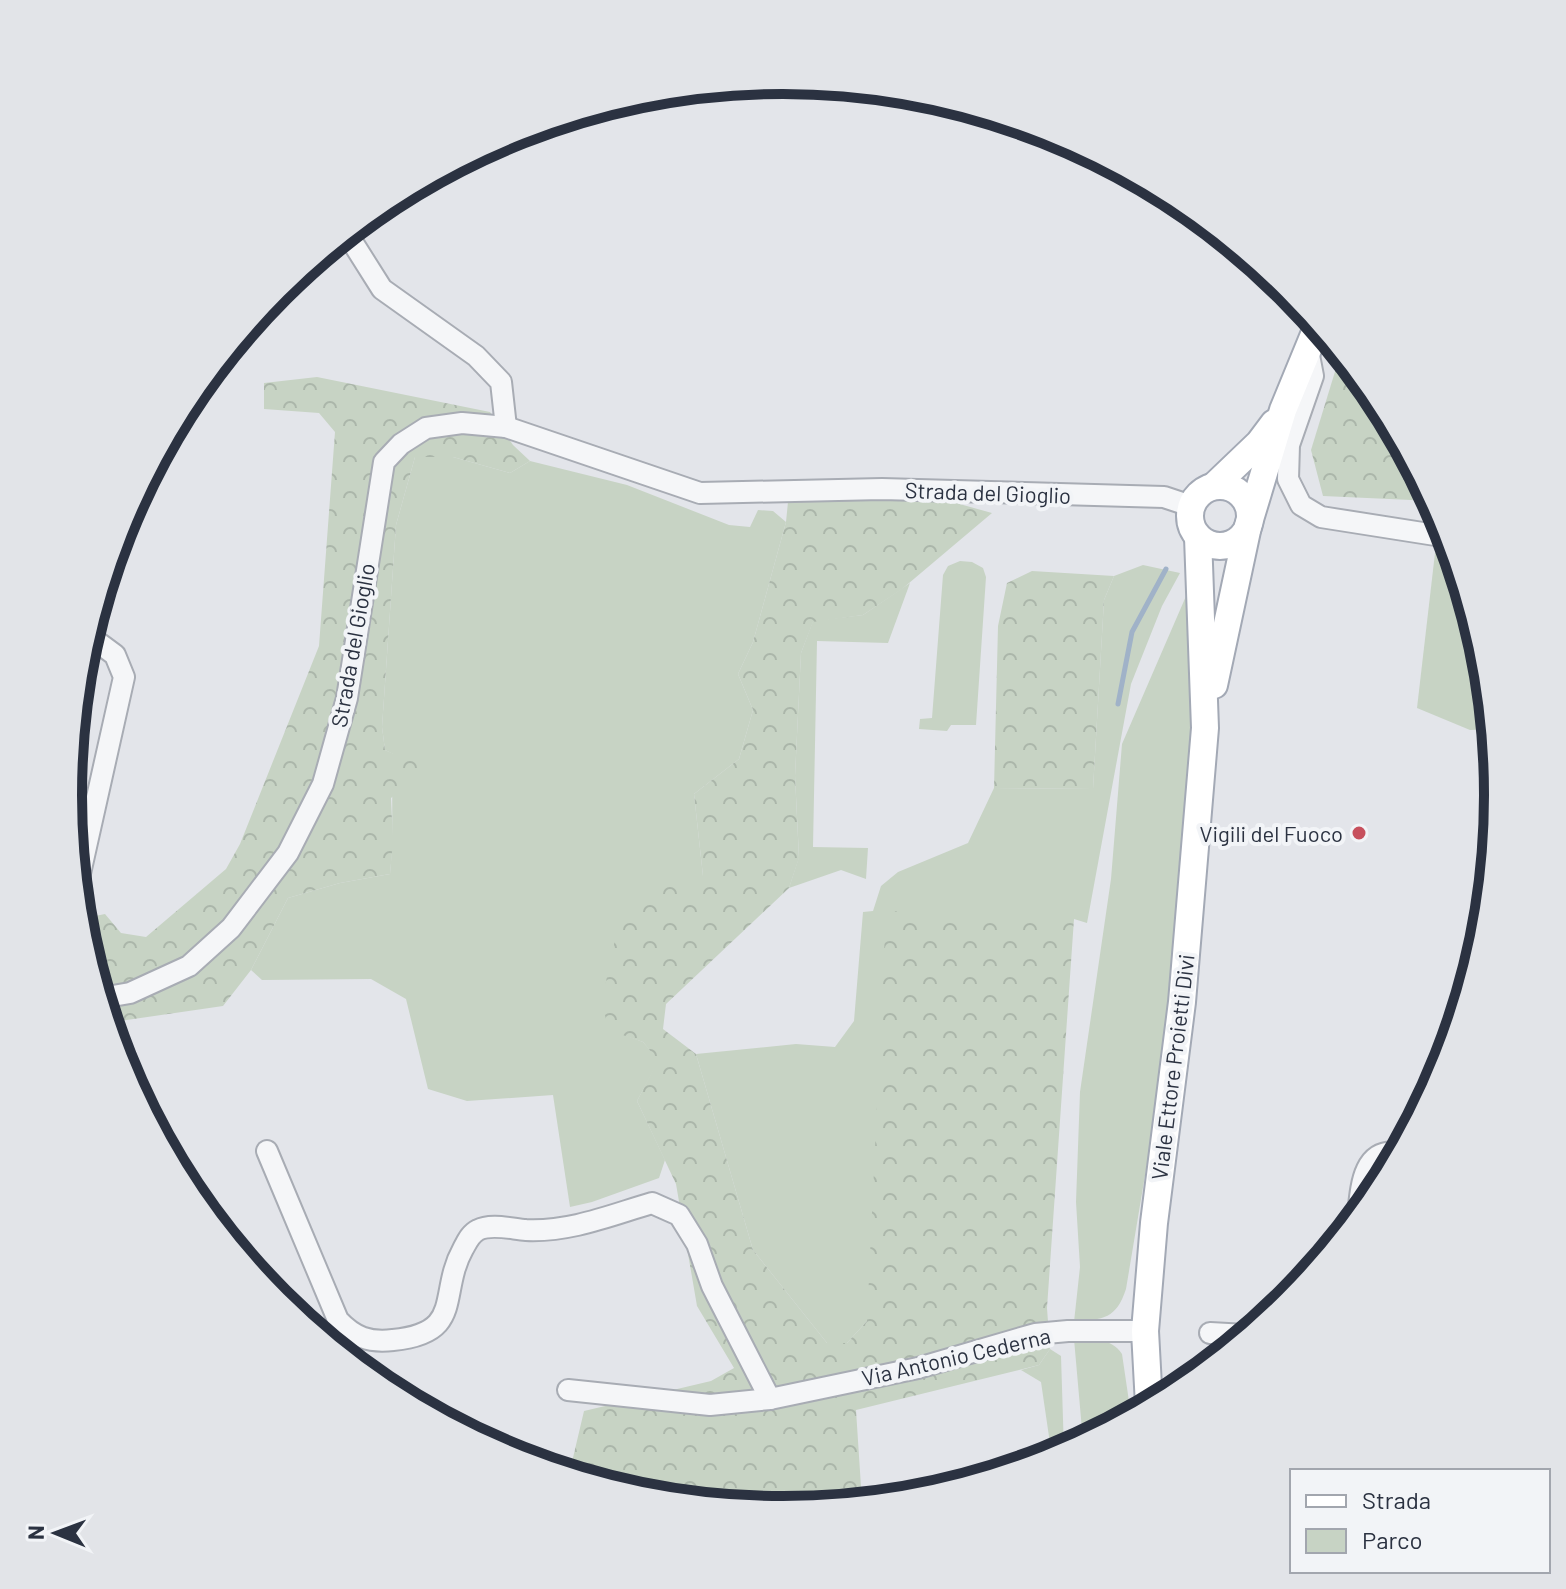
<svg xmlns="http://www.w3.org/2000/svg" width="1566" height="1589" viewBox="0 0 1566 1589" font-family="Barlow,sans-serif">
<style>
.green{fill:#c7d3c4}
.forest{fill:url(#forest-crowns)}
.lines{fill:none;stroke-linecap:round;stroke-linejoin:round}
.stream{stroke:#a0b2c8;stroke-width:5}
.minor-casing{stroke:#a8acb4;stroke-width:24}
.major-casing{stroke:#a3a9b5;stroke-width:30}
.minor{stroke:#f5f6f8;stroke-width:20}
.major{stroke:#fff;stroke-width:26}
.poi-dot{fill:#c7505d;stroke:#f2f4f7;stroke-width:3}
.labels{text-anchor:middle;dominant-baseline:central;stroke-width:8;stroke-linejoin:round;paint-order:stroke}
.street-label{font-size:22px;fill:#2b3241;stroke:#f2f4f7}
.poi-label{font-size:22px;fill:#2b3241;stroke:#f2f4f7;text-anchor:end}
.rim{fill:none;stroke:#2b3241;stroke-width:10}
</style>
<defs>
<pattern id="forest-crowns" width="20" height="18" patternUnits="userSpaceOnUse" patternTransform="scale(2)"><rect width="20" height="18" fill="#c7d3c4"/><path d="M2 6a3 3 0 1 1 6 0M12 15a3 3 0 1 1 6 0" fill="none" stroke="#abb6aa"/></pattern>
</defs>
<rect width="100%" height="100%" fill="#e3e5ea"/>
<g class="green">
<path d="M415,457h38l57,16 20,-12 97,24 102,40 21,2 8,-17 15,1 13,11 -33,120 -15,32 15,36 -14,49 -45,35 9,82 -94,153 34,13 16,18 -22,41 28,59 -6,18 -67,24 -22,5 -17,-112 -86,6 -39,-12 -22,-90 -35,-20 -109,1 -11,-10 37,-72 52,-15 50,-9c4,-40 1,-79 3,-120l-8,-4 -3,-23 14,-202z"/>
<polygon points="1435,553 1454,555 1484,655 1492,729 1470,730 1417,708"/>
<polygon points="960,561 972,562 983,568 986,577 976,725 951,725 947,731 919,729 920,719 932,718 943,575 948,566"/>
<polygon points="1143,565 1180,573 1162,606 1131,684 1087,923 1074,919 867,1321 847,1343 827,1343 753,1250 696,1054 796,1044 835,1047 854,1021 863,912 873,911 881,886 898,872 968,843 994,788 1093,789 1104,600 1114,576"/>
<path d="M1193,580l7,91 -26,331 -48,287c-10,30 -22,30 -52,33l6,-55 -4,-65 4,-110 31,-213 11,-135z"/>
<polygon points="910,583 888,643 817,641 813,847 868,848 866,879 841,870 789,888 799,857 795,776 801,653 813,621 863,615"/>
<path d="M1074,1339c19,1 37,-2 48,15l9,61 -48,26z"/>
<polygon points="1050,1349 1061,1356 1064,1451 1052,1457 1041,1382 1021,1370 1039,1365"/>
</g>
<g class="forest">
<polygon points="1341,352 1378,398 1433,501 1323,496 1311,450"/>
<polygon points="317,377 490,412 513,445 530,461 510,473 453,457 415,457 396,525 382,727 385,750 394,754 412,748 420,758 420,774 391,798 393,841 390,874 340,883 288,898 251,970 223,1006 113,1022 108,1020 82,934 80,919 105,914 121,933 146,937 226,869 240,844 319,646 335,432 319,413 264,409 264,383"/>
<polygon points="938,498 992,513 902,589 863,615 813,622 801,653 795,776 799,858 789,888 666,1004 663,1029 696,1054 753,1250 827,1343 847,1343 867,1321 886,911 1074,919 1047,1308 1050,1349 1039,1365 856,1410 862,1502 783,1509 643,1496 559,1470 572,1462 584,1411 711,1381 734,1368 697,1306 676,1184 637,1101 658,1060 643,1042 608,1030 602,1000 621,912 668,878 703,876 694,794 739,759 753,710 738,674 753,642 786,522 788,502"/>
<polygon points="1032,571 1114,576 1104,600 1093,789 994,788 998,626 1007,583"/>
</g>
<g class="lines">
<g class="stream">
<polyline points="1256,266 1257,263"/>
<polyline points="1118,704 1132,632 1166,569"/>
</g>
<defs>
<g id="minor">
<polyline points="346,232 382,289 476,356 501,382 506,427"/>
<polyline points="1308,350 1313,376 1289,445 1288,479 1301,505 1321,517 1448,537"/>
<polyline points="77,887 124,677 115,655 88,635"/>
<polyline points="101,998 130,993 189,966 231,928 288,853 323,784 347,698 384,462 401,444 426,428 462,423 506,427 700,493 882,489 1164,497 1191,506"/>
<path d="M267,1151l71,169c16,17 31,23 55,20 72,-7 45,-46 70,-91 4,-7 7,-15 15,-19 13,-7 34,-1 48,0 45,2 85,-15 126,-27l27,12 18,29 15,42 58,113"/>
<path d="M1358,1215c3,-26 4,-67 40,-62"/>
<polyline points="1210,1333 1246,1335"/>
<polyline points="568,1390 710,1405 770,1399 918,1368 1035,1334 1068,1331 1145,1331"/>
</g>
<g id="major">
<polyline points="1214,486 1259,443 1274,423"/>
<circle cx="1220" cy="516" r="30"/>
<polyline points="1214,685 1248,526 1283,410 1318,325"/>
<polyline points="1149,1405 1145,1331 1154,1223 1182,1002 1205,728 1198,537"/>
</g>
</defs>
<use href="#minor" class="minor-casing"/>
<use href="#major" class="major-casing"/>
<use href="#minor" class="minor"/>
<use href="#major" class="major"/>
</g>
<circle class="poi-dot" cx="1359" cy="833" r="8"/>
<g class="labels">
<g class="street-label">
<text transform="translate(988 492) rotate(2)">Strada del Gioglio</text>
<text transform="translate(352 645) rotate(-80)">Strada del Gioglio</text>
<text transform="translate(1172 1067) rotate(-83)">Viale Ettore Proietti Divi</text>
<text transform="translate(956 1356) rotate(-13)">Via Antonio Cederna</text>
</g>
<g class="poi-label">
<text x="1343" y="833">Vigili del Fuoco</text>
</g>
</g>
<path d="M0 0H1566V1589H0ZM82 795a701 701 0 1 1 1402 0a701 701 0 1 1-1402 0Z" fill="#e2e4e8" fill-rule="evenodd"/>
<path class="rim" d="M82 795a701 701 0 1 1 1402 0a701 701 0 1 1-1402 0Z"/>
<rect x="1290" y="1469" width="260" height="104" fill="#f2f4f7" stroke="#a2a6ae" stroke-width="2"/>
<rect x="1306" y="1495" width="40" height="12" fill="#ffffff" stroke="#a2a6ae" stroke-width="2"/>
<text x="1362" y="1509" font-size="24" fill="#2b3241">Strada</text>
<rect x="1306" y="1529" width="40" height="24" fill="#c7d3c4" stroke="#a2a6ae" stroke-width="2"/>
<text x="1362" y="1549" font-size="24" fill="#2b3241">Parco</text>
<g transform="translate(56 1533) rotate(271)" stroke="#f2f4f7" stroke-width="6" paint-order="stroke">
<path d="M0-6L14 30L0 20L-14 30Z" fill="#2b3241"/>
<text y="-12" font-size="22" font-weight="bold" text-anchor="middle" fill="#2b3241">N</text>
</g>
</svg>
